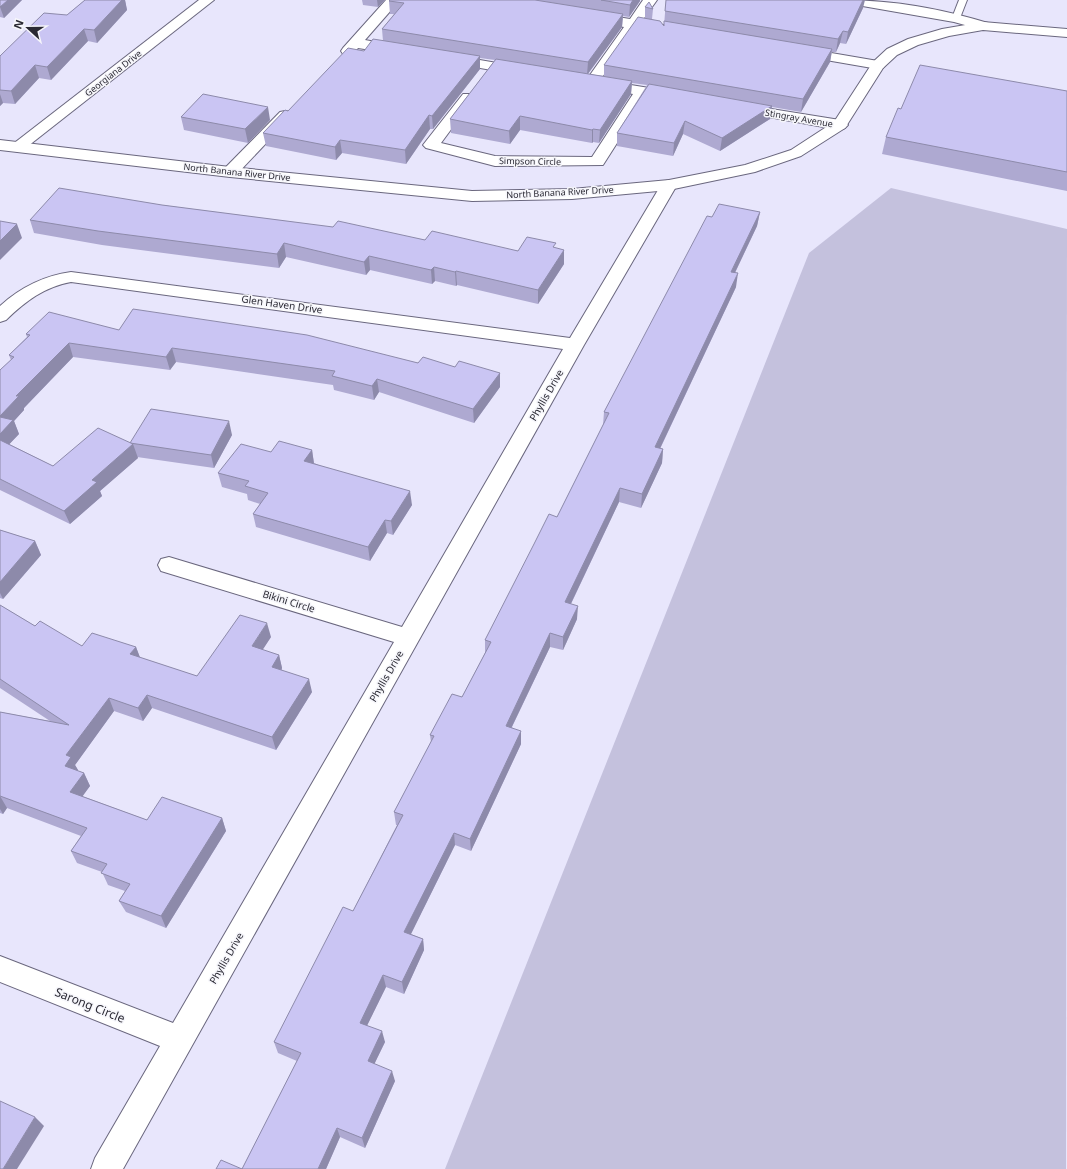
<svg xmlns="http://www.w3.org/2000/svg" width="1067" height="1169" viewBox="0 0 1067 1169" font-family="'Noto Sans',sans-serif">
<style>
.green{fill:#c4c1dd}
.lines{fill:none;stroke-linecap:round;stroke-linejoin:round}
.service-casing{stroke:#6a677e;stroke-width:2}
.minor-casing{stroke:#6a677e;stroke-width:2}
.tertiary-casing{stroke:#6a677e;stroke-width:2}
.service{fill:#fff;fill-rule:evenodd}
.minor{fill:#fff;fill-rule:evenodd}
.tertiary{fill:#fff;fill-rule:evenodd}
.wall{fill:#aea9d1}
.shaded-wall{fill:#8d8aaa}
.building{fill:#cac5f3;stroke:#8d8aaa}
.labels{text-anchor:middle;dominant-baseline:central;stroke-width:3;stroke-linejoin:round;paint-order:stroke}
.far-street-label{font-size:9px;fill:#2a2933;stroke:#f6f6fb}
.street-label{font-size:10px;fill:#2a2933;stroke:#f6f6fb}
.near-street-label{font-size:12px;fill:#2a2933;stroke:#f6f6fb}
</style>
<rect width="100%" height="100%" fill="#e8e6fc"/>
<polygon class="green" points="891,188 1067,229 1066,1169 445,1169 809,253"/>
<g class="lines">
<defs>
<polygon id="service" points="959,0 967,0 960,18 956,21 952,18"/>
<g id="minor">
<polygon points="199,0 214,0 23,150 13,150 10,147 13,144"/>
<polygon points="386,0 400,0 365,40 402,47 404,50 402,53 397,54 358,48 353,54 343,54 341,51 343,48"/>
<polygon points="643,0 657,0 642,21 668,26 670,29 668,32 663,33 637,29 600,80 674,92 679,93 681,96 679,99 674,100 647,96 603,165 495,166 426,148 423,145 463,94 473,94 475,97 441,143 495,156 592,157 633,94 603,88 597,85 587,85 585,82 624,27 592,21 587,20 585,17 587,14 592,13 630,19"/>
<path d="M844,0c49,0 98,9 144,23l2,3 -2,3 -5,1 -29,-8 -103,-18 -5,-1z"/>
<polygon points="802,48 878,61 883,62 885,65 883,68 878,69 797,55 795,52 797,49"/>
<polygon points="451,55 520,67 525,68 527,71 525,74 520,75 446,62 444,59 446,56"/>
<polygon points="741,104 840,120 845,122 848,125 845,128 840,130 736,111 734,108 736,105"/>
<polygon points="285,111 290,112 292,115 290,118 236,175 224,175 222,172 224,169 280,112"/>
<path d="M669,180l6,2 2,3 -93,160 -461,824h-32l4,-11 65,-112 -160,-64v-26l173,67 221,-381 -233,-71 -3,-6 3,-6 8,-2 233,70 161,-278 -492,-67c-27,5 -45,19 -65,38l-6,2v-16c21,-19 43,-30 71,-34l499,66 91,-153 2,-3z"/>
</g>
<polygon id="tertiary" points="983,22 1067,29 1067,37 983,30 949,36 918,45 897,55 883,68 845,128 801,156 755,172 669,190 572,199 472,201 230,177 0,150 0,140 230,167 472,191 572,189 669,180 745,165 791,150 834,122 873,62 887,49 908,39 942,29"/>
</defs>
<use href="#service" class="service-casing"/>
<use href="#minor" class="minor-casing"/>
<use href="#tertiary" class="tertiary-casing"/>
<use href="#service" class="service"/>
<use href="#minor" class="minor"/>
<use href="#tertiary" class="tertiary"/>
</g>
<g class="wall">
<polygon points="0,0 22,0 4,18 0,17"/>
<polygon points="85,0 125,0 127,10 97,43 88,41 51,80 39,78 15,104 3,103 0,106 0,56 67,15"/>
<polygon points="362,0 385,0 378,7 363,5"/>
<polygon points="390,0 640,0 640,1 629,17 623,16 622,27 588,74 604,76 604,65 645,18 645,7 653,9 652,19 664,26 666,0 863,8 846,44 840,43 836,52 832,52 830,62 801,112 772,107 770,119 720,151 683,134 673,156 617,146 617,133 647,85 632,83 631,94 599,143 593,142 592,143 520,130 510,144 451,133 450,119 495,60 480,58 480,69 433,129 430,129 406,164 342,153 336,160 266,146 263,133 288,111 364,51 383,41 382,29 394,14 390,14 389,1"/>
<polygon points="1067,91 1067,191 882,154 886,137"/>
<polygon points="181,117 270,120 248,143 184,130"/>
<polygon points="162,205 425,240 518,251 556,248 564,264 538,304 457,285 456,286 435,281 432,284 370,270 366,275 286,257 279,268 102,245 34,233 30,220"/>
<polygon points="760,212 757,226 735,273 736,287 660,449 663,449 662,463 641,508 619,502 571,604 577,619 563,650 550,647 512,727 521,744 471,851 455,845 411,934 423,939 424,950 404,994 386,987 367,1025 385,1042 374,1064 395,1081 365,1148 340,1137 326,1169 216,1169 242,1169 297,1061 278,1053 274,1042 353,911 397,825 396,825 394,812 431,742 430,735 462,697 485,653 485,640 557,517 603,425 604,412 712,217"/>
<polygon points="119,330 455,367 500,373 500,387 474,423 379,392 374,400 334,390 333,385 176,362 170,370 73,357 24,408 24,410 14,421 19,434 9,444 53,466 131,443 232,435 214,468 137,457 138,458 100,491 102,496 70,524 0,490 0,370 11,360 9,355 27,337 26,334"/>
<polygon points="312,450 314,463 412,505 393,535 387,533 370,561 256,527 253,514 260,504 248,500 247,494 222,487 218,473 271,452"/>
<polygon points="0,530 35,541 41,555 3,599 0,598"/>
<polygon points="0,605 35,626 82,646 136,647 140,658 197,676 271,637 262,650 279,655 282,668 282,670 312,692 276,750 152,708 143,721 114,711 75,765 78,770 77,771 84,773 90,786 82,796 147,820 222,818 226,831 166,928 126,912 119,901 125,891 108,885 102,872 77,863 71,851 81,836 7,808 3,814 0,813 0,712 50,721 0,688"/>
</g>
<g class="shaded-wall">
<polygon points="8,0 22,0 4,18 0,7"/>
<polygon points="122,0 125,0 127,10 97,43 94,30"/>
<polygon points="377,0 385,0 378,7"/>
<polygon points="633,0 640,0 640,1 629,17 630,5"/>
<polygon points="863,0 865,0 863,8 846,44 848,32"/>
<polygon points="623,14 622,27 587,75 588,62"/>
<polygon points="84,29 88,41 51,80 47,67"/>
<polygon points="843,31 840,43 836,52 838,39"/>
<polygon points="832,49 830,62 801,112 803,99"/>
<polygon points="480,56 480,69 433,129 432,116"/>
<polygon points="35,65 39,78 15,104 11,91"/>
<polygon points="632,81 631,94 599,143 600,130"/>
<polygon points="0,94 3,103 0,106"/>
<polygon points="772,106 770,119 720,151 722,138"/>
<polygon points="268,107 270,120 248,143 245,129"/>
<polygon points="429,115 430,129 406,164 405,150"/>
<polygon points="520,116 520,130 510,144 509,131"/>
<polygon points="685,121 683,134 673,156 674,143"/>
<polygon points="593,129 593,142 592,143 592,130"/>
<polygon points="340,140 342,153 336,160 335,147"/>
<polygon points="760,212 757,226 729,285 731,272"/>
<polygon points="17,224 22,238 0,260 0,241"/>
<polygon points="284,243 286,257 279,268 277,254"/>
<polygon points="564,250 564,264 538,304 538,290"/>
<polygon points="369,256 370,270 366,275 364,262"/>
<polygon points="434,267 435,281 432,284 431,270"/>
<polygon points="456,271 457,285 456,286 455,272"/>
<polygon points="738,273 736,287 654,461 655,447"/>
<polygon points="69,343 73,357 24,408 24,410 14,421 19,434 2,452 0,447 0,416 16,396"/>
<polygon points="172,348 176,362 170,370 166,357"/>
<polygon points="500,373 500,387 474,423 473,409"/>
<polygon points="377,379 379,392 374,400 372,386"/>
<polygon points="229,421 232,435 214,468 211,455"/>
<polygon points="133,444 138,458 100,491 102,496 70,524 64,511 92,480"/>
<polygon points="663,449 662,463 641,508 642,494"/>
<polygon points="312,450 314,464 304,461"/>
<polygon points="620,488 619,502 565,616 565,602"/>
<polygon points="410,491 412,505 393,535 391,521"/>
<polygon points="385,520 387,533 370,561 368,547"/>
<polygon points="35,541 41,555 3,599 0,593 0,582"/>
<polygon points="578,606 577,619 563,650 563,637"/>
<polygon points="267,623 271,637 256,660 252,646"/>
<polygon points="550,633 550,647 506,739 506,726"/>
<polygon points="136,647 141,660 130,654"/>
<polygon points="279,655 282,668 275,680 272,667"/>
<polygon points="309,679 312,692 276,750 272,737"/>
<polygon points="147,695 152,708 143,721 138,708"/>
<polygon points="109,698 114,711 75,765 78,770 71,779 65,766 66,755"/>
<polygon points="521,731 521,744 471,851 470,839"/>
<polygon points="84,773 90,786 77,804 70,792"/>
<polygon points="0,796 7,808 3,814 0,809"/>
<polygon points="222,818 226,831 166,928 161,916"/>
<polygon points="454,833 455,845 406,944 404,932"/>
<polygon points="423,939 424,950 404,994 402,982"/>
<polygon points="383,975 386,987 363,1034 360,1023"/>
<polygon points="382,1031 385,1042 371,1071 368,1061"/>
<polygon points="392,1071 395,1081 365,1148 362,1138"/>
<polygon points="35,1117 44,1126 17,1169 3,1169"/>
<polygon points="337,1128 340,1137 326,1169 318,1169"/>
</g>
<g class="building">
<polygon points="0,0 8,0 0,7"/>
<polygon points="85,0 122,0 94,30 84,29 47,67 35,65 11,91 0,90 0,56 44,13 67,15"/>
<polygon points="390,0 535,0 623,14 588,62 382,29 404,3 389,1"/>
<polygon points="601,0 633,0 630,5"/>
<polygon points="666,0 863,0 848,32 843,31 838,39 665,11"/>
<polygon points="649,2 653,9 645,7"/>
<polygon points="638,17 660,21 664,26 664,21 832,49 803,99 604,65"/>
<polygon points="373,39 480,56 432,116 429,115 405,150 340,140 335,147 263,133 285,110 288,111 348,48 364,51"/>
<polygon points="496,59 632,81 600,130 593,129 592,130 520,116 509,131 450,119"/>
<polygon points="920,65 1067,91 1067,172 886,137 898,108 901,109"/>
<polygon points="649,84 772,106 722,138 685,121 674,143 617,133"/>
<polygon points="203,94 268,107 245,129 181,117"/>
<polygon points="59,188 162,205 333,227 338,221 425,240 432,231 518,251 527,237 556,243 553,247 564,250 538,290 456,271 455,272 434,267 431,270 369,256 364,262 284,243 277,254 98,231 30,220"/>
<polygon points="719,204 760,212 731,272 738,273 655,447 663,449 642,494 620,488 565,602 578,606 563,637 550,633 506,726 521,731 470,839 454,833 404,932 423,939 402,982 383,975 360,1023 382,1031 368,1061 392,1071 362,1138 337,1128 318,1169 216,1169 221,1160 242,1169 301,1053 274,1042 343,907 353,911 403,815 394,812 434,736 430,735 452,694 462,697 491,642 485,640 534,544 549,514 557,517 609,413 604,412 707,216 712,217"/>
<polygon points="0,221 17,224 0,241"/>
<polygon points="133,309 307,335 418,363 423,357 455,367 459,361 500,373 473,409 377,379 372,386 332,376 335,371 172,348 166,357 69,343 16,396 19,396 0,416 0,370 14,357 9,355 30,335 26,334 49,312 119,330"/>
<polygon points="151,409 229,421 211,455 130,443"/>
<polygon points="0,417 13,420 0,434"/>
<polygon points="98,428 133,444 92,480 97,482 64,511 0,479 0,440 53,466"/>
<polygon points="279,441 312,450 304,461 410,491 391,521 385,520 368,547 253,514 268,493 245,486 249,481 218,473 241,444 271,452"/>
<polygon points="0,530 35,541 0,582"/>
<polygon points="0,605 35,626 40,621 82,646 92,633 136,647 130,654 197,676 240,615 267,623 252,646 279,655 272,667 309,679 272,737 147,695 138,708 109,698 66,755 71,757 65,766 84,773 70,792 147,820 162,797 222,818 161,916 119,901 130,884 101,873 107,864 71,851 87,828 0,796 0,712 69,725 0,679"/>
<polygon points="0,1101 35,1117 3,1169 0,1169"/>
</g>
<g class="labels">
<g class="far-street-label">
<text transform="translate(113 73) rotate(-38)">Georgiana Drive</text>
<text transform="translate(799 118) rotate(10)">Stingray Avenue</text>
<text transform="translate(530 161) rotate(1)">Simpson Circle</text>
<text transform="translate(237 172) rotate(6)">North Banana River Drive</text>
<text transform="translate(560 192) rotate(-3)">North Banana River Drive</text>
</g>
<g class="street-label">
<text transform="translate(282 304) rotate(8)">Glen Haven Drive</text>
<text transform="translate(546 395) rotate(-60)">Phyllis Drive</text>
<text transform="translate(289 601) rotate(17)">Bikini Circle</text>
<text transform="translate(386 676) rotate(-60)">Phyllis Drive</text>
<text transform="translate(226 958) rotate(-60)">Phyllis Drive</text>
</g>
<g class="near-street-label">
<text transform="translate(90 1005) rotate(22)">Sarong Circle</text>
</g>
</g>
<g transform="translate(28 28) rotate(291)" stroke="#f6f6fb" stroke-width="3" paint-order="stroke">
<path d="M0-3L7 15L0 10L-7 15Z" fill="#2a2933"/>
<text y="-6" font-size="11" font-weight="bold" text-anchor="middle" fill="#2a2933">N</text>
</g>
</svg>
